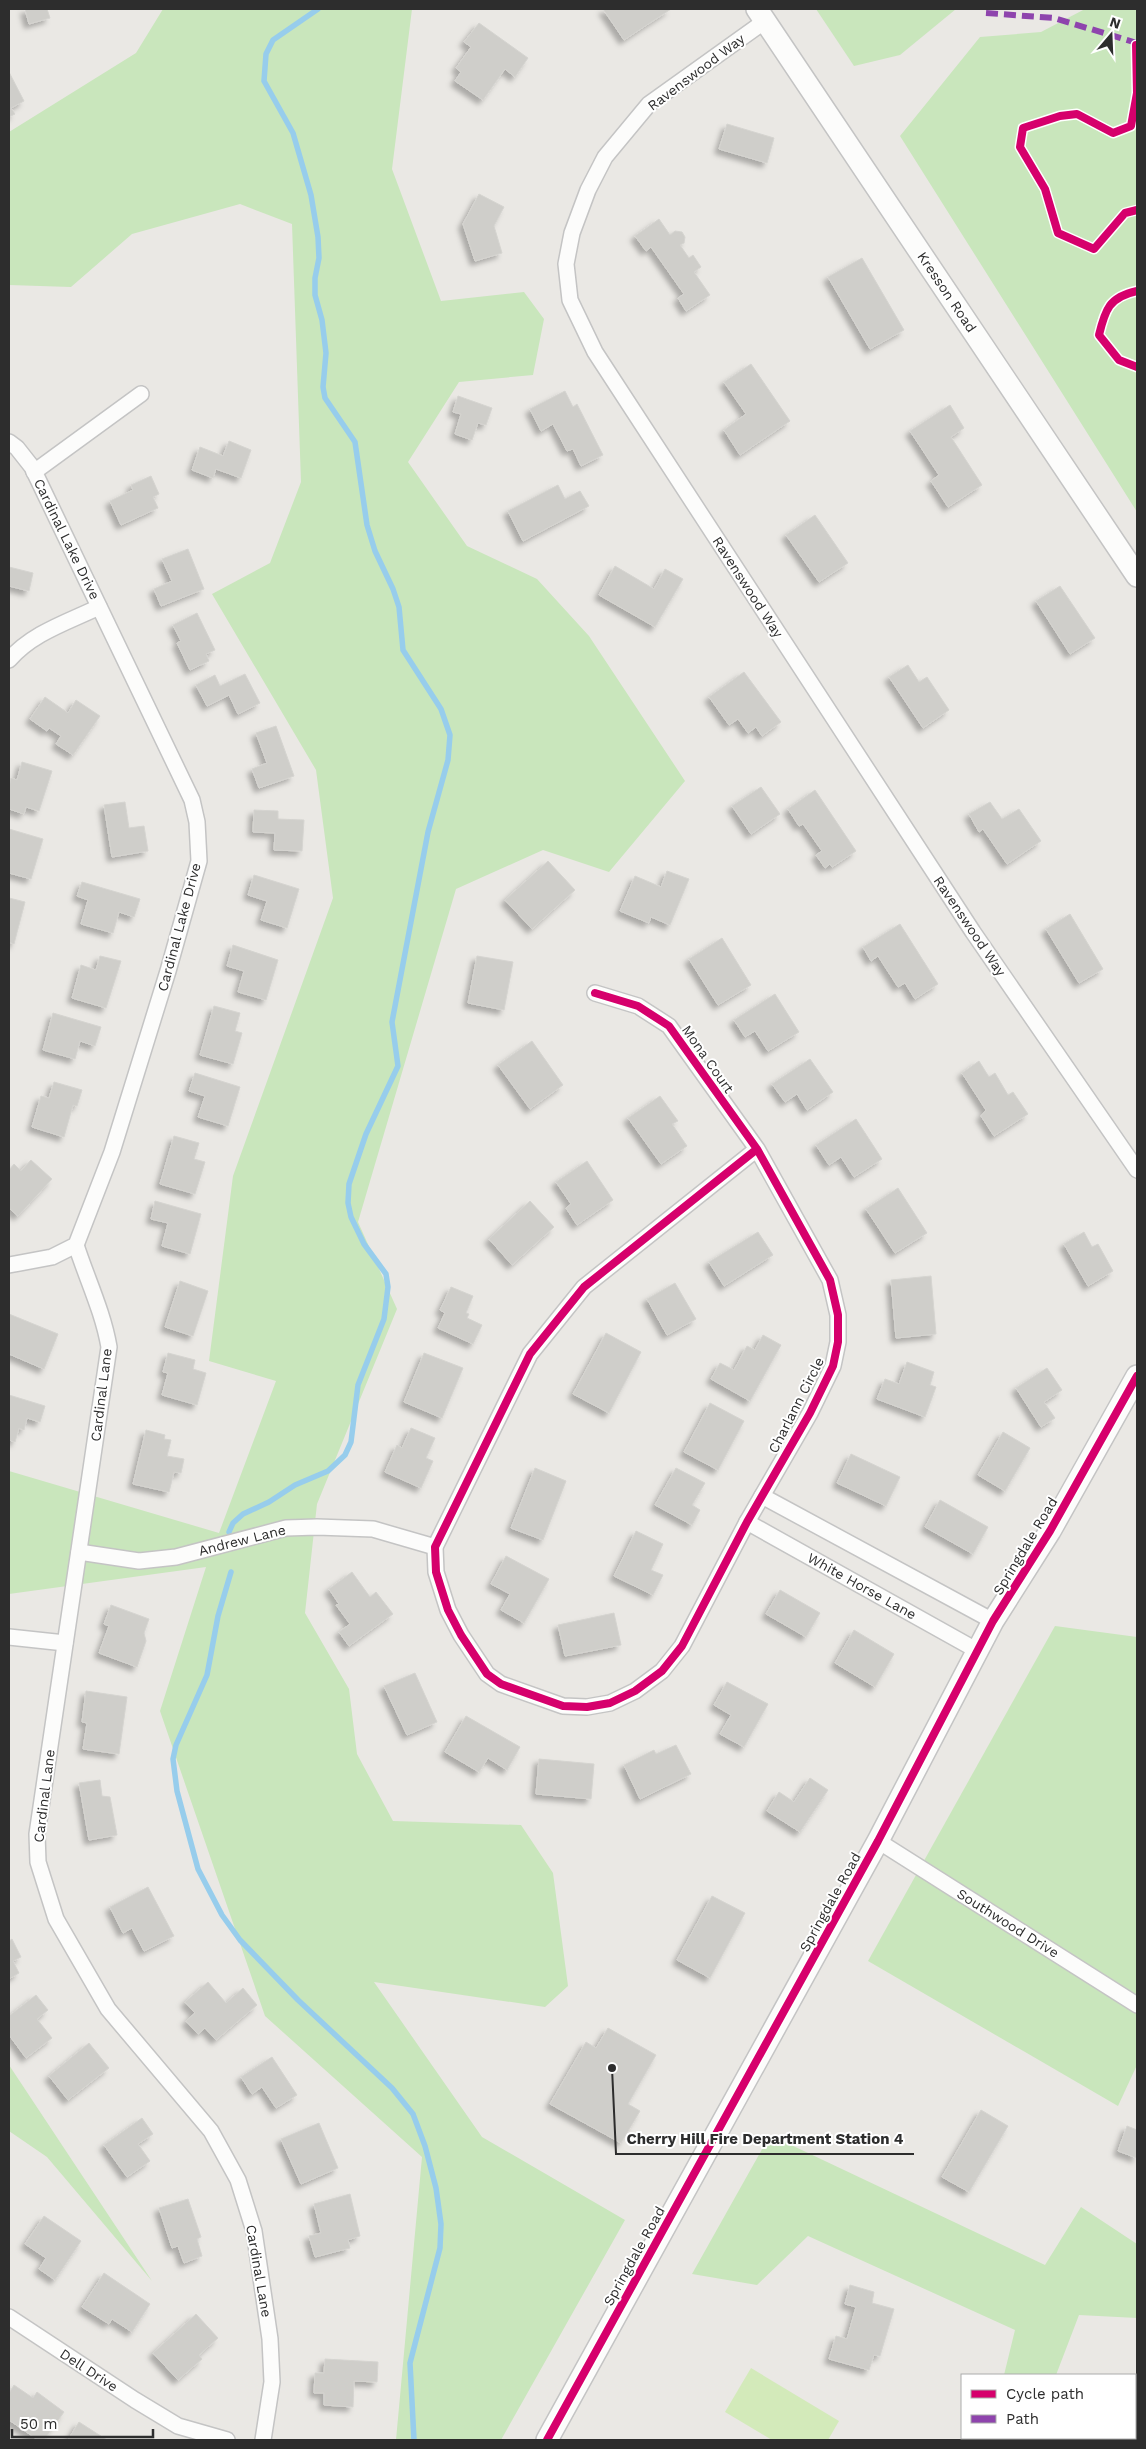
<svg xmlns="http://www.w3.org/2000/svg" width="1146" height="2449" viewBox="0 0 1146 2449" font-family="'Work Sans',sans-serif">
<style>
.green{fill:#c9e6bc}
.pitch{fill:#d3eaba}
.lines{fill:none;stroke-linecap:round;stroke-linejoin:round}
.stream{stroke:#97cdec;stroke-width:5.5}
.building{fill:#cfceca;stroke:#d5d4d0;filter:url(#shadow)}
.street-casing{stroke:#c4c4c4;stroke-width:18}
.secondary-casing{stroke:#c4c4c4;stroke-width:24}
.street{stroke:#fcfcfb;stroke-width:15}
.secondary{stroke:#fcfcfb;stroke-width:21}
.quiet{stroke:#8e44ad;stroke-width:6;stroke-dasharray:12 6;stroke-linecap:butt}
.cycleway-casing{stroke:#fff;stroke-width:11}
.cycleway{stroke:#d6006c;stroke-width:8}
.labels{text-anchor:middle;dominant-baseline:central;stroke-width:4;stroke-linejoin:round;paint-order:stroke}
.street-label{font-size:14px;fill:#2d2d2d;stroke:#fff}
.leader{fill:none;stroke:#2d2d2d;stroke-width:2}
.callout-dot{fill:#2d2d2d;stroke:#fff;stroke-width:2}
.callout-label{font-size:15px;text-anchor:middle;font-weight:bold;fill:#2d2d2d;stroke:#fff;stroke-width:4;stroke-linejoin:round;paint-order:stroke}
</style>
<defs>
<filter id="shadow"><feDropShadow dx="-4.5" dy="4.5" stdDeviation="2.5" flood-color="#0004"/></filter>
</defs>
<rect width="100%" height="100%" fill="#eae8e4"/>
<g class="green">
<polygon points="163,9 412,9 392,169 441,301 524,292 544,319 533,375 459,382 408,462 467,546 537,579 589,636 685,781 609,872 543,850 456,889 358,1222 397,1309 317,1504 305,1613 349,1689 357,1754 393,1821 521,1825 553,1873 568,1986 545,2007 374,1982 482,2137 625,2220 501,2440 396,2440 422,2157 265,2016 160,1711 206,1567 9,1594 9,1471 219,1533 276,1381 209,1361 233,1176 333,898 316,770 212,594 270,563 301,482 292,224 240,204 132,234 71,287 9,285 9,132 136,53"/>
<polygon points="816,9 956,9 900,55 854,66"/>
<polygon points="1085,9 1137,9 1137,512 900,136 980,37 1041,32"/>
<polygon points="1055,1626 1137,1637 1137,2065 1118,2106 868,1961"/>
<polygon points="9,2065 152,2281 47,2157 9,2131"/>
<polygon points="770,2135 1045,2265 1081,2207 1137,2244 1137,2318 1079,2315 1056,2375 1004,2375 1015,2330 808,2236 757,2285 692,2274"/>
</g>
<polygon class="pitch" points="751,2368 839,2421 828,2440 772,2440 725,2412"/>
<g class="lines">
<g class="stream">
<polyline points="229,1532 233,1523 243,1514 269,1502 295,1485 328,1471 345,1455 351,1442 358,1385 384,1319 388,1287 386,1274 364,1244 351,1217 348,1203 349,1184 366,1134 398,1066 392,1022 428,832 448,760 450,735 441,709 403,650 399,607 393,589 375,551 367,525 355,442 325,398 323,387 326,353 322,320 315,295 315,278 319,258 318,237 311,195 293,133 264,81 266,54 273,40 318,9"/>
<polyline points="231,1572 218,1616 207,1675 176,1745 173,1759 177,1791 198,1869 222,1915 240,1940 298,2000 392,2088 413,2114 425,2146 436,2188 441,2224 440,2248 410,2363 414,2440"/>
</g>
</g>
<g class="building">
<polygon points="25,9 47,9 50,18 29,24"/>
<polygon points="603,9 671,9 624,40"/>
<polygon points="479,23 528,58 515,77 505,69 483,100 455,81 461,72 456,68 471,47 464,42"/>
<polygon points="9,72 24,101 11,108 15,114 9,117"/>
<polygon points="727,124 774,138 767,163 719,149"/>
<polygon points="479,194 504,207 494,226 502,253 475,261 463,224"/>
<polygon points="659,219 670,235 675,231 682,232 685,237 684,243 680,245 689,258 693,255 701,267 694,272 710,295 686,311 678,298 684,294 651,247 646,251 635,236"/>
<polygon points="862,258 904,330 870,349 828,277"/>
<polygon points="751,364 790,421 740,455 724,430 746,414 724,382"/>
<polygon points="565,391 573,407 577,404 603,455 581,466 573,449 567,451 553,424 541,431 530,409"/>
<polygon points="458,396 492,408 486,425 478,423 472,440 455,434 461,414 453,412"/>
<polygon points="950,405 964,428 951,437 982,485 948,507 931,481 939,475 910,431"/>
<polygon points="229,441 251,450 241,478 216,469 213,478 192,470 200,447 223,456"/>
<polygon points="151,476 159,494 153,497 158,508 121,525 110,501 133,490 131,485"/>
<polygon points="558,485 565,499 580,491 589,506 523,541 508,511"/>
<polygon points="815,515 848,563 819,582 786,535"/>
<polygon points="188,549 204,589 161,606 154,589 172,581 162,559"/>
<polygon points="615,566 654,589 665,569 683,579 655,627 599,595"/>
<polygon points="9,567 33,573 29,591 9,586"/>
<polygon points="1060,586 1095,638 1070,654 1036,601"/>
<polygon points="197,613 215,650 206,654 209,661 190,670 177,643 181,641 173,625"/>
<polygon points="908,665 919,682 927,677 949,710 923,728 889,677"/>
<polygon points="744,672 781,722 762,736 756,727 748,733 738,719 729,725 709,697"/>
<polygon points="245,674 260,703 238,714 229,695 207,706 196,685 215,675 220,686"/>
<polygon points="45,697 68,713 76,700 100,716 73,755 56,744 61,736 49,728 47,731 30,719"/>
<polygon points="276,726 294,776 259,788 252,769 267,763 256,733"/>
<polygon points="22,762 52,771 39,811 26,807 24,814 9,809 9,787 11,778 17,780"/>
<polygon points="761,787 780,814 751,834 732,806"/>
<polygon points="815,790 856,851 832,867 830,864 825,868 816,855 822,851 803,824 799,826 788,809"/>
<polygon points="125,802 129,828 144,826 148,851 112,857 104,805"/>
<polygon points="990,802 1002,819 1019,809 1041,841 1007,864 983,829 979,832 969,814"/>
<polygon points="254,810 278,811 278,819 304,820 302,851 274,850 275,833 253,832"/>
<polygon points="9,829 43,839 31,879 9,873"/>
<polygon points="548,861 575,890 532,929 505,900"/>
<polygon points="667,871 689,879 670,925 651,917 649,923 620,911 635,876 661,887"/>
<polygon points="254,875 299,889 287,928 261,920 267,901 248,895"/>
<polygon points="82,882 140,899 134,917 119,912 113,933 81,924 88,900 77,896"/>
<polygon points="9,898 25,902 14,944 9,942"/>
<polygon points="1070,914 1103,969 1079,983 1046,929"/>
<polygon points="900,924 938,984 915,999 905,983 898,987 878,956 871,961 863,947"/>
<polygon points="722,938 751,985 718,1005 689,959"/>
<polygon points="233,945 278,960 266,1000 238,992 244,971 227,966"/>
<polygon points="100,956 121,961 106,1008 72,998 81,965 96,970"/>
<polygon points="477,956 513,962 504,1010 468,1003"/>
<polygon points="775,994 799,1032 768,1051 755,1031 745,1037 734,1020"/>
<polygon points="214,1006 240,1013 235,1031 242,1033 233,1064 200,1055"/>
<polygon points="53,1013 101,1027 95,1046 80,1041 75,1059 43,1050"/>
<polygon points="532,1041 563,1085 530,1109 498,1065"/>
<polygon points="810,1059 833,1092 807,1110 797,1094 785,1102 772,1084"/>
<polygon points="979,1061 989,1077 995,1073 1008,1095 1013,1092 1028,1114 994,1136 981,1116 986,1110 962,1073"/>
<polygon points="195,1073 240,1087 228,1126 198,1117 205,1096 189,1091"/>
<polygon points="54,1082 82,1090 77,1106 73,1105 64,1137 32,1127 41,1096 49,1098"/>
<polygon points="660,1096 678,1121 672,1124 687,1146 661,1164 628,1118"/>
<polygon points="856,1119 882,1159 854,1177 841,1157 829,1165 816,1145"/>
<polygon points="174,1136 199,1143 194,1159 205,1162 195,1194 160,1184"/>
<polygon points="31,1160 52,1179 18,1216 9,1208 9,1170 14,1164 21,1171"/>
<polygon points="587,1161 613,1200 577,1225 566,1208 571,1204 556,1182"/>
<polygon points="898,1188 927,1233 895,1253 866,1209"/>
<polygon points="155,1201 201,1214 190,1254 162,1246 168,1223 151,1219"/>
<polygon points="530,1201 554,1227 512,1265 489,1239"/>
<polygon points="758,1232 773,1255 724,1286 709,1262"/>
<polygon points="1084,1232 1092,1247 1098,1244 1113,1271 1088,1286 1064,1244"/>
<polygon points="931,1276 936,1334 896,1338 891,1280"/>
<polygon points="180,1281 208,1291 193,1336 165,1327"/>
<polygon points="675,1283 696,1319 667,1335 647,1299"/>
<polygon points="451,1287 473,1296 466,1313 469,1314 467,1318 482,1325 473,1344 438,1328 445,1313 440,1310"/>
<polygon points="9,1314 58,1334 44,1369 9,1354"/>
<polygon points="606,1333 641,1352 609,1413 573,1394"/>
<polygon points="763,1335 781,1345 750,1401 711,1379 720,1363 734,1370 747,1346 755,1350"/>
<polygon points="168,1353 195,1360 193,1369 206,1373 197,1405 162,1395 168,1373 163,1372"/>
<polygon points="424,1353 463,1368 442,1418 404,1402"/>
<polygon points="907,1362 934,1372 930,1385 936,1387 925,1417 877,1399 885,1379 899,1384"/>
<polygon points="1047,1368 1062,1390 1044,1402 1055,1418 1041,1427 1016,1388"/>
<polygon points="9,1395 45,1406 40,1422 27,1418 24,1430 19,1428 15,1442 9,1440"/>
<polygon points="710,1403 744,1421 718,1470 684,1452"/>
<polygon points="411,1428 435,1438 426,1458 433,1461 421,1488 385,1472 397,1445 402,1448"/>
<polygon points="146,1430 165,1435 164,1439 171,1440 167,1456 184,1459 181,1473 174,1472 169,1492 133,1484"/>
<polygon points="1003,1432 1030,1448 1005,1491 978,1475"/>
<polygon points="851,1454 900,1477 886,1506 837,1483"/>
<polygon points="535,1468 566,1481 543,1540 511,1528"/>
<polygon points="676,1468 705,1483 692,1505 700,1510 692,1525 655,1505"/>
<polygon points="940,1500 988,1527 973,1554 925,1527"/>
<polygon points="636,1531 663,1544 651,1570 663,1575 653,1595 614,1576"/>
<polygon points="506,1556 549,1579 524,1623 501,1610 510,1594 491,1584"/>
<polygon points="352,1572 370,1597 376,1592 393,1614 349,1646 339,1632 350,1624 336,1605 339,1604 329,1589"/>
<polygon points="780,1590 820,1613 806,1637 766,1614"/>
<polygon points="111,1605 149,1619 144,1633 146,1641 137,1667 99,1653 109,1626 104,1624"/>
<polygon points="614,1613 621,1645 565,1656 558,1625"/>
<polygon points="854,1630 894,1654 875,1687 835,1663"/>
<polygon points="415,1673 437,1722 407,1735 384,1686"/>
<polygon points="727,1682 768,1704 744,1747 720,1734 731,1715 714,1705"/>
<polygon points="86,1691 127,1697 119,1754 83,1749 87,1723 82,1722"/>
<polygon points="466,1716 520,1747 507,1770 488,1758 479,1772 445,1752"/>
<polygon points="676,1745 691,1774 640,1799 624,1765 654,1750 656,1754"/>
<polygon points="539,1759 594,1764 591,1799 536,1794"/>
<polygon points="810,1778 828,1790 800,1832 767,1811 779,1792 794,1802"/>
<polygon points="100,1780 102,1796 110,1797 117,1835 89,1840 79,1783"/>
<polygon points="148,1887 174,1936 144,1951 132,1928 123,1933 110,1907"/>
<polygon points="712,1896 745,1913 710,1978 677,1960"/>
<polygon points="12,1939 21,1957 13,1961 19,1973 9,1979 9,1941"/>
<polygon points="208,1982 226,2003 243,1988 257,2005 216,2040 205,2028 198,2034 186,2021 195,2013 185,2002"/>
<polygon points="36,1995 48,2010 37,2019 52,2038 26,2058 9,2035 9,2016"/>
<polygon points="608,2028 656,2055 628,2104 640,2111 621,2143 550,2104 586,2042 596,2048"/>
<polygon points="89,2043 109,2068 68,2100 49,2076"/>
<polygon points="272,2057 297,2095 276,2108 262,2087 252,2094 241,2077"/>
<polygon points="981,2110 1008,2126 969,2192 942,2177"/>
<polygon points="142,2118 153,2134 138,2144 150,2161 127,2177 104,2145"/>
<polygon points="319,2123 338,2168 301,2184 281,2139"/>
<polygon points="1127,2126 1137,2130 1137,2158 1118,2151"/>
<polygon points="350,2194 360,2236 348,2240 350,2248 315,2257 309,2236 321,2233 314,2204"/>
<polygon points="188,2199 201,2237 197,2239 202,2256 184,2263 178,2246 172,2248 159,2208"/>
<polygon points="44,2216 81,2241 55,2280 39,2269 46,2258 25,2244"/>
<polygon points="104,2273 150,2304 132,2332 112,2319 109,2324 82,2307"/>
<polygon points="850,2285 874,2292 872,2303 894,2309 880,2356 874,2355 869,2370 829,2359 836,2336 847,2339 856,2307 845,2304"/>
<polygon points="196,2314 218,2338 199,2355 202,2359 178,2380 153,2353"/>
<polygon points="325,2359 378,2362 377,2382 354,2381 353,2407 324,2405 324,2393 314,2393 315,2373 324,2373"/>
<polygon points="14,2385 33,2398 37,2392 64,2412 44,2440 38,2440 9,2420 9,2393"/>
<polygon points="79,2422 107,2440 68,2440"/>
</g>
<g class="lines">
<defs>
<g id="street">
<polyline points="765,21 649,104 605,157 588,190 572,233 566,264 570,300 595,352 973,932 1137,1170"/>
<polyline points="9,442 17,448 32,467 192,800 197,822 199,861 168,971 112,1152 76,1245 52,1257 9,1265"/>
<polyline points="34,472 141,394"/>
<path d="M9,660c23,-27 59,-38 90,-53"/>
<polyline points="595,993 638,1006 669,1026 757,1149 830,1280 838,1315 838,1342 833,1366 810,1413 747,1522 682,1646 662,1671 635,1691 610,1703 587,1707 563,1706 501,1684 487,1674 461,1635 448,1610 436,1572 435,1547 530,1354 584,1287 757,1149"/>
<path d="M76,1245c11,34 27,67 33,102l-72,487 1,28 18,57 52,90 103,122 27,49 16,51 16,108 2,43 -9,58"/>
<polyline points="762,1496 993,1621"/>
<polyline points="747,1522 978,1651"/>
<polyline points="79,1552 139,1561 176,1557 286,1528 317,1527 373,1529 435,1547"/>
<polyline points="9,1637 65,1643"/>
<polyline points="878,1841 1137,2005"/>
<polyline points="9,2317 135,2400 178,2426 227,2440"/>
</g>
<g id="secondary">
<polyline points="757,9 1137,576"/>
<polyline points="547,2440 878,1841 993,1621 1050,1531 1137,1376"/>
</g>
</defs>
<use href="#street" class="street-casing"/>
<use href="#secondary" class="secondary-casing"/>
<use href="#street" class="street"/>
<use href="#secondary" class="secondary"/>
<polyline class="quiet" points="986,13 1054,18 1137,43"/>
<defs>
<g id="cycleway">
<polyline points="1137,45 1136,45 1137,93 1131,126 1113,133 1077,114 1060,116 1023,128 1020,147 1045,189 1058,233 1094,249 1125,213 1137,210"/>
<path d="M1137,291c-28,6 -32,19 -38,44l20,25 18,7"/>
<polyline points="595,993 638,1006 669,1026 757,1149 830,1280 838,1315 838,1342 833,1366 810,1413 747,1522 682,1646 662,1671 635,1691 610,1703 587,1707 563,1706 501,1684 487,1674 461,1635 448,1610 436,1572 435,1547 530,1354 584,1287 757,1149"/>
<polyline points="547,2440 878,1841 993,1621 1050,1531 1137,1376"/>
</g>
</defs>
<use href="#cycleway" class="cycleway-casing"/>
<use href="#cycleway" class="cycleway"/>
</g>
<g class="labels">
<g class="street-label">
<text transform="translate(696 72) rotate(-37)">Ravenswood Way</text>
<text transform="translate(947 292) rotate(56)">Kresson Road</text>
<text transform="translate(67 539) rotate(64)">Cardinal Lake Drive</text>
<text transform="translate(748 587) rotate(57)">Ravenswood Way</text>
<text transform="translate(970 926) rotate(56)">Ravenswood Way</text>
<text transform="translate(179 927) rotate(-75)">Cardinal Lake Drive</text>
<text transform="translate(708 1059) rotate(55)">Mona Court</text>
<text transform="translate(101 1395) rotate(-83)">Cardinal Lane</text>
<text transform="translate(796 1405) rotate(-63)">Charlann Circle</text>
<text transform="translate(242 1540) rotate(-14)">Andrew Lane</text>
<text transform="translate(1025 1546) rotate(-59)">Springdale Road</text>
<text transform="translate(862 1586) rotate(29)">White Horse Lane</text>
<text transform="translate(44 1796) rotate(-83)">Cardinal Lane</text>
<text transform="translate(830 1902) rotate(-61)">Springdale Road</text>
<text transform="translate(1008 1923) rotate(32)">Southwood Drive</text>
<text transform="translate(634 2256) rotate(-61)">Springdale Road</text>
<text transform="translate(259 2271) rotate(80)">Cardinal Lane</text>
<text transform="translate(89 2370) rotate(33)">Dell Drive</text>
</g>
</g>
<path class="leader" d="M612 2068L616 2154H914"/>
<circle class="callout-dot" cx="612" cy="2068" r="5"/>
<g class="callout-label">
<text x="765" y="2144">Cherry Hill Fire Department Station 4</text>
</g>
<rect width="1146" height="2449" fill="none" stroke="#2d2d2d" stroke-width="20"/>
<rect x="961" y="2374" width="175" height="65" fill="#ffffff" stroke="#ababab"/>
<rect x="971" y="2390" width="25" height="8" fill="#d6006c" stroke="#ababab"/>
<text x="1006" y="2399" font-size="15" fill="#2d2d2d">Cycle path</text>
<rect x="971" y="2415" width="25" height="8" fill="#8e44ad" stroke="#ababab"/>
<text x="1006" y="2424" font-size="15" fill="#2d2d2d">Path</text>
<g transform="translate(1111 35) rotate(19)" stroke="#ffffff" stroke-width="4" paint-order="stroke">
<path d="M0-4L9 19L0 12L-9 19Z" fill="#2d2d2d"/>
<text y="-8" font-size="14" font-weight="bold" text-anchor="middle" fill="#2d2d2d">N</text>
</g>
<path d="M12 2429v8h141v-8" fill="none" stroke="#2d2d2d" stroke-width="2.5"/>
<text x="20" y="2429" font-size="15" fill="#2d2d2d" stroke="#ffffff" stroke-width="4" paint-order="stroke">50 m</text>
</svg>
